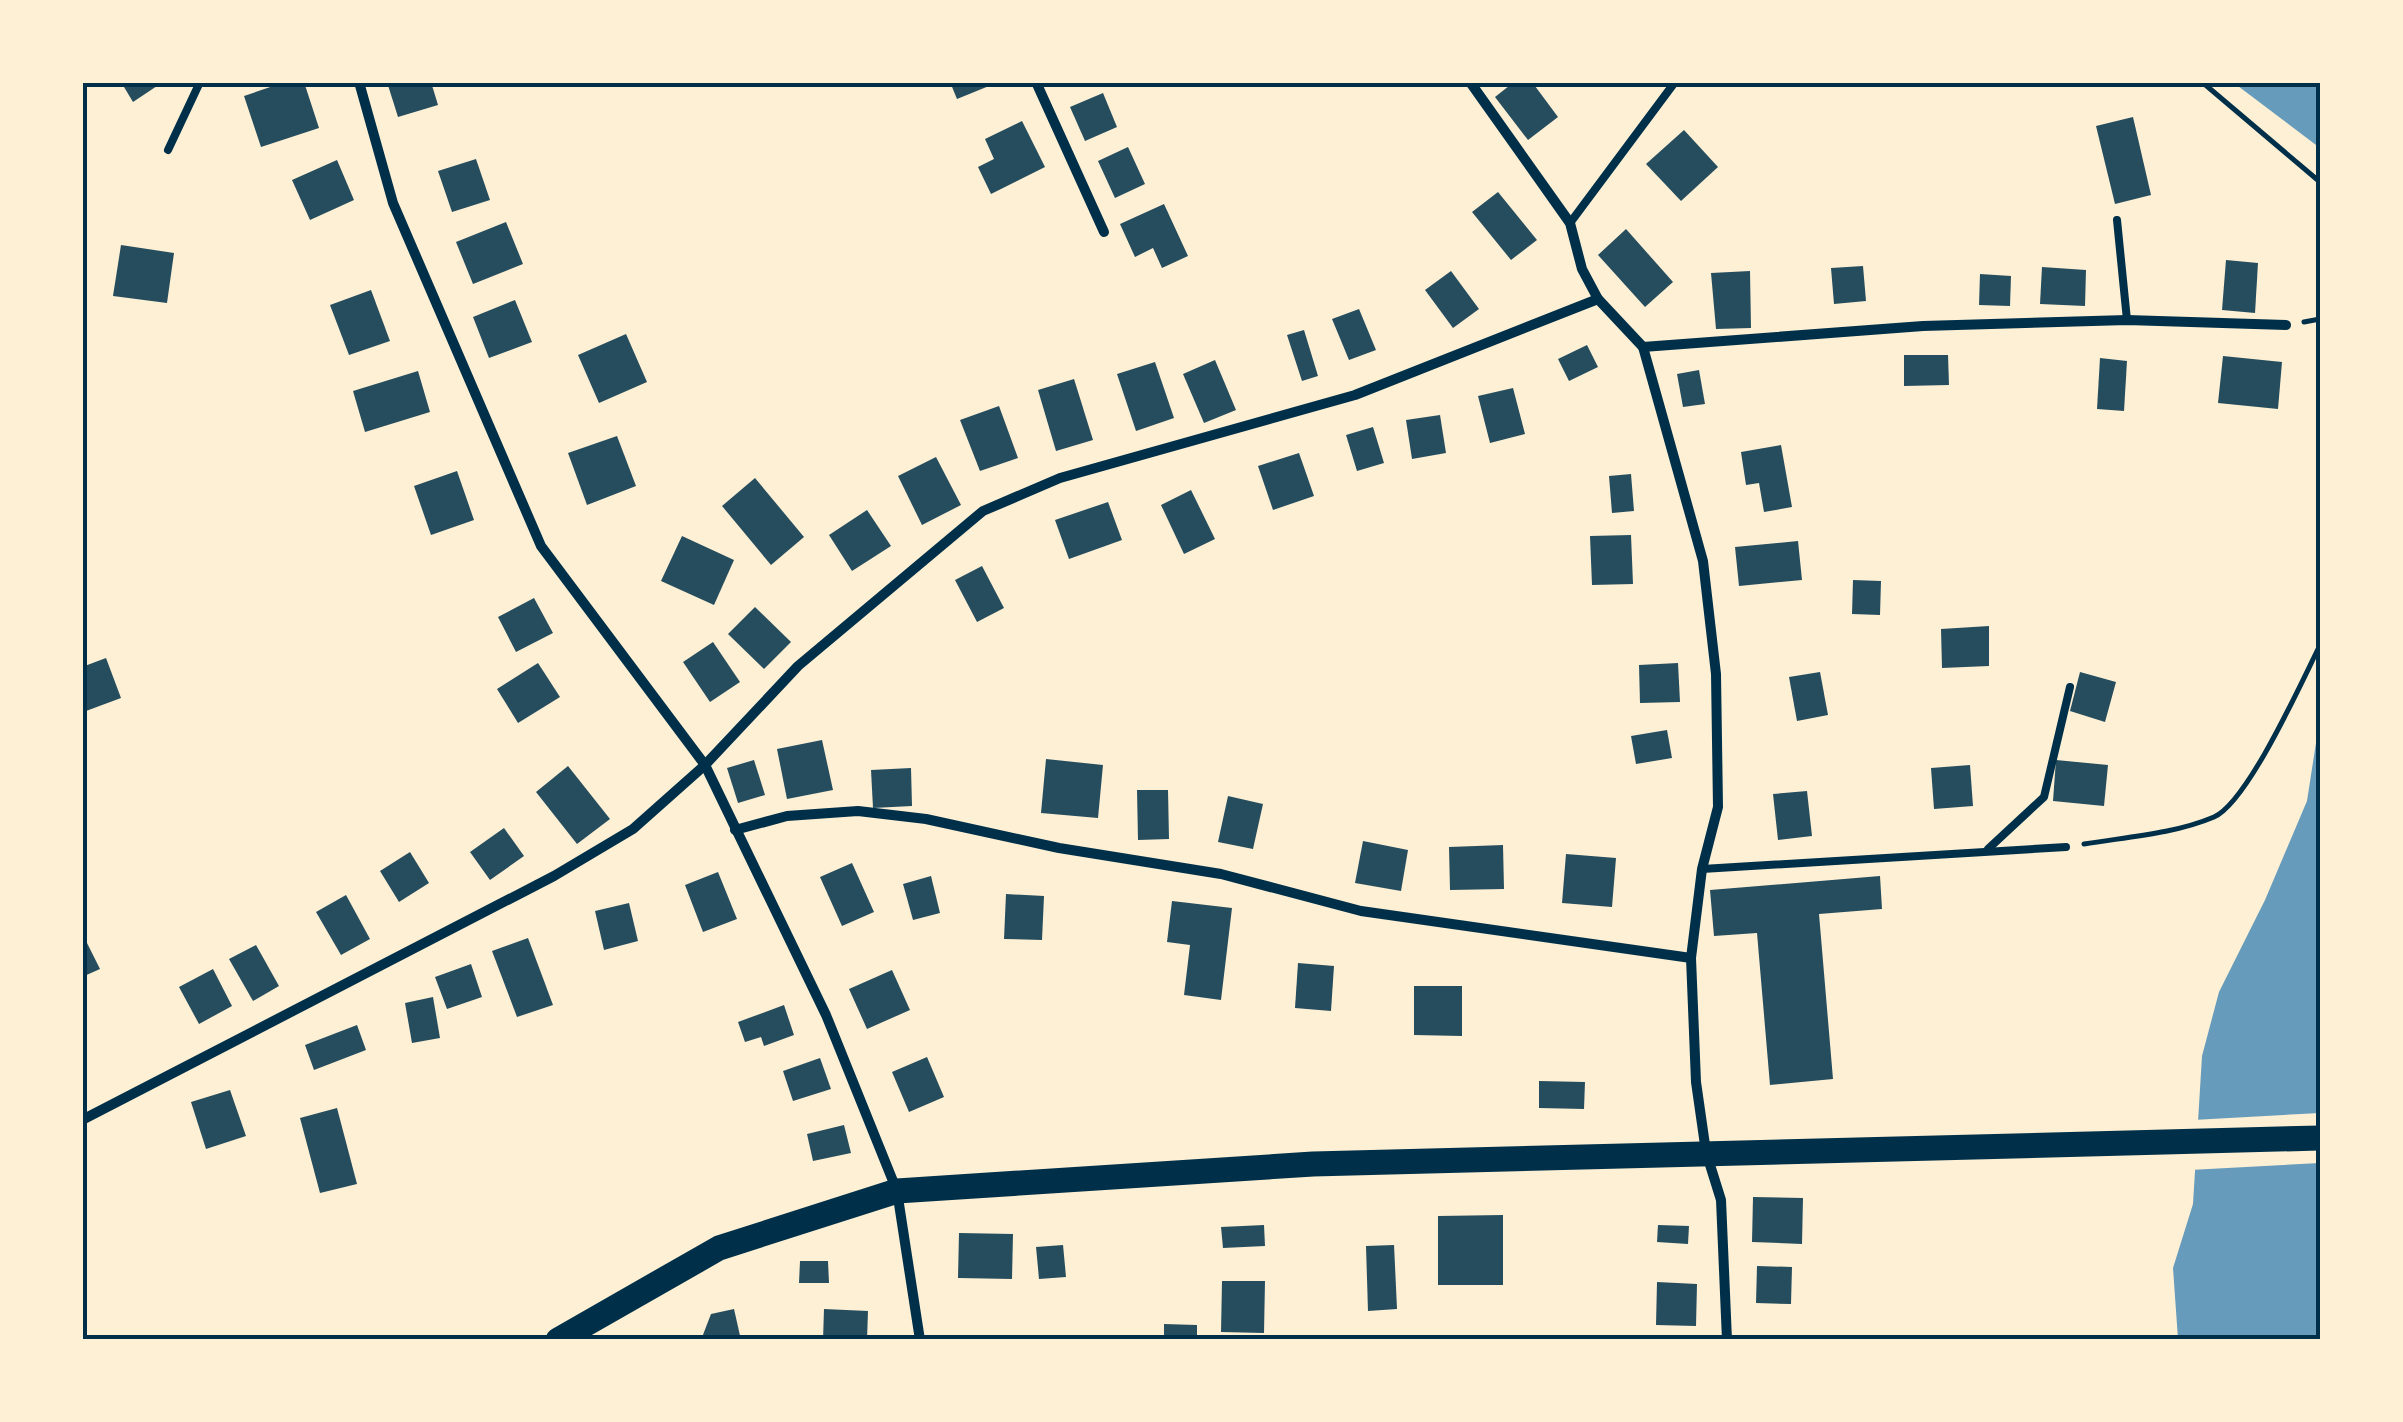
<svg xmlns="http://www.w3.org/2000/svg" width="2403" height="1422" viewBox="0 0 2403 1422" font-family="Manrope,sans-serif">
<style>
.water{fill:#669bbc}
.pier{fill:#fdf0d5}
.building{fill:#264d5e}
.lines{fill:none;stroke-linecap:round;stroke-linejoin:round}
.path{stroke:#003049;stroke-width:5}
.service{stroke:#003049;stroke-width:8}
.minor{stroke:#003049;stroke-width:10}
.primary{stroke:#003049;stroke-width:25}
.neatline{fill:none;stroke:#003049;stroke-width:4}
</style>
<rect width="100%" height="100%" fill="#fdf0d5"/>
<g class="water">
<polygon points="2234,83 2320,83 2320,148"/>
<polygon points="2320,717 2320,1339 2178,1339 2173,1268 2193,1204 2202,1056 2219,992 2265,900 2307,801"/>
</g>
<polygon class="pier" points="2320,1113 2320,1163 2190,1170 2193,1120"/>
<g class="building">
<polygon points="121,82 163,82 133,102"/>
<polygon points="285,82 304,82 319,128 261,147 244,96"/>
<polygon points="387,82 431,82 438,105 398,117"/>
<polygon points="950,82 987,82 989,86 957,99"/>
<polygon points="1514,82 1532,82 1558,117 1528,140 1495,97"/>
<polygon points="1103,93 1117,127 1085,141 1070,107"/>
<polygon points="2133,117 2151,195 2115,204 2096,126"/>
<polygon points="1022,121 1045,167 991,194 978,167 994,159 985,139"/>
<polygon points="1684,130 1718,167 1681,201 1646,164"/>
<polygon points="1128,147 1145,184 1115,198 1098,161"/>
<polygon points="476,159 490,200 452,212 438,171"/>
<polygon points="337,160 354,200 310,220 292,180"/>
<polygon points="1498,192 1537,240 1511,260 1472,212"/>
<polygon points="1164,204 1188,256 1162,268 1153,248 1135,257 1120,224"/>
<polygon points="506,222 523,264 473,284 456,242"/>
<polygon points="1626,229 1673,282 1645,307 1598,255"/>
<polygon points="121,245 174,253 167,303 113,296"/>
<polygon points="2226,260 2258,263 2255,313 2222,310"/>
<polygon points="1863,266 1866,301 1834,304 1831,268"/>
<polygon points="2042,267 2086,270 2085,306 2040,304"/>
<polygon points="1451,271 1479,309 1453,328 1425,290"/>
<polygon points="1750,271 1751,328 1716,329 1711,273"/>
<polygon points="1980,274 2011,276 2010,306 1979,305"/>
<polygon points="371,290 390,341 349,355 330,305"/>
<polygon points="515,300 532,342 489,358 473,317"/>
<polygon points="1359,309 1376,350 1349,360 1332,319"/>
<polygon points="1304,330 1318,376 1302,381 1287,335"/>
<polygon points="626,334 647,382 599,403 578,355"/>
<polygon points="1587,345 1598,367 1569,381 1558,359"/>
<polygon points="1904,355 1948,355 1949,385 1904,386"/>
<polygon points="2223,356 2282,362 2278,409 2218,403"/>
<polygon points="2100,358 2127,361 2124,411 2097,409"/>
<polygon points="1215,360 1236,410 1204,423 1183,374"/>
<polygon points="1155,362 1174,418 1136,431 1117,374"/>
<polygon points="1699,370 1705,404 1683,407 1677,374"/>
<polygon points="418,371 430,412 365,432 353,391"/>
<polygon points="1074,379 1093,440 1056,451 1038,390"/>
<polygon points="1513,388 1525,434 1490,443 1478,396"/>
<polygon points="999,406 1018,458 980,471 960,420"/>
<polygon points="1440,415 1446,453 1412,459 1406,420"/>
<polygon points="1373,427 1384,463 1357,471 1346,435"/>
<polygon points="617,436 636,486 587,505 568,453"/>
<polygon points="1781,445 1792,507 1764,512 1759,483 1746,485 1741,452"/>
<polygon points="1299,453 1314,496 1273,510 1258,466"/>
<polygon points="936,457 961,505 922,525 898,476"/>
<polygon points="457,471 474,520 431,535 414,486"/>
<polygon points="1631,474 1634,511 1612,513 1609,476"/>
<polygon points="755,478 804,537 771,565 722,506"/>
<polygon points="1191,490 1215,539 1184,554 1161,505"/>
<polygon points="1108,502 1122,540 1069,559 1055,520"/>
<polygon points="867,510 891,546 852,571 829,535"/>
<polygon points="1631,535 1633,584 1592,585 1590,536"/>
<polygon points="682,536 734,560 714,605 661,581"/>
<polygon points="1798,541 1802,580 1739,586 1735,547"/>
<polygon points="982,566 1004,608 977,622 955,580"/>
<polygon points="1853,580 1881,581 1880,615 1852,614"/>
<polygon points="534,598 553,633 516,652 498,617"/>
<polygon points="755,607 791,642 764,669 728,634"/>
<polygon points="1989,626 1989,666 1942,668 1941,629"/>
<polygon points="713,642 740,682 710,702 683,662"/>
<polygon points="106,658 121,698 86,711 82,667"/>
<polygon points="538,663 560,697 518,723 497,689"/>
<polygon points="1678,663 1680,702 1640,703 1639,665"/>
<polygon points="1820,672 1828,715 1797,721 1789,677"/>
<polygon points="2080,672 2116,682 2105,722 2070,711"/>
<polygon points="1667,730 1672,758 1636,764 1631,736"/>
<polygon points="822,740 833,790 787,799 777,749"/>
<polygon points="1046,759 1103,765 1098,818 1041,813"/>
<polygon points="754,760 765,795 738,803 727,768"/>
<polygon points="2056,760 2108,765 2104,806 2053,801"/>
<polygon points="1970,765 1973,806 1934,809 1931,768"/>
<polygon points="568,766 610,819 577,844 536,792"/>
<polygon points="911,768 912,806 873,808 871,770"/>
<polygon points="1137,790 1168,790 1169,839 1138,840"/>
<polygon points="1807,791 1812,836 1778,840 1773,794"/>
<polygon points="1228,796 1263,804 1253,849 1218,842"/>
<polygon points="504,828 524,856 490,880 470,852"/>
<polygon points="1363,841 1408,850 1401,891 1355,883"/>
<polygon points="1503,845 1504,889 1450,890 1449,847"/>
<polygon points="410,852 429,883 399,902 380,871"/>
<polygon points="1566,854 1616,858 1612,907 1562,903"/>
<polygon points="852,863 874,912 842,926 820,877"/>
<polygon points="718,872 737,919 703,932 685,885"/>
<polygon points="931,876 940,913 913,920 903,884"/>
<polygon points="1880,876 1882,909 1819,914 1833,1079 1770,1085 1757,933 1714,936 1710,890"/>
<polygon points="1006,894 1044,896 1042,940 1004,939"/>
<polygon points="346,895 370,939 341,955 316,912"/>
<polygon points="1172,901 1232,908 1221,1000 1184,995 1190,945 1167,942"/>
<polygon points="629,903 638,941 604,950 595,911"/>
<polygon points="82,933 100,969 82,977"/>
<polygon points="528,938 553,1005 517,1017 492,951"/>
<polygon points="256,945 279,986 253,1001 229,959"/>
<polygon points="1298,963 1334,966 1331,1011 1295,1008"/>
<polygon points="471,964 482,997 447,1009 435,977"/>
<polygon points="213,969 232,1006 199,1024 179,987"/>
<polygon points="892,970 910,1010 867,1029 849,989"/>
<polygon points="1414,986 1462,986 1462,1036 1414,1035"/>
<polygon points="433,997 440,1038 412,1043 405,1003"/>
<polygon points="784,1005 794,1035 764,1046 761,1037 745,1042 738,1022"/>
<polygon points="357,1025 366,1050 314,1070 305,1045"/>
<polygon points="927,1057 944,1097 909,1112 892,1072"/>
<polygon points="820,1058 831,1089 793,1101 783,1071"/>
<polygon points="1539,1081 1585,1082 1584,1109 1539,1108"/>
<polygon points="230,1090 246,1136 206,1149 191,1102"/>
<polygon points="337,1108 357,1184 320,1193 300,1118"/>
<polygon points="844,1125 851,1153 813,1161 807,1134"/>
<polygon points="1753,1197 1803,1198 1802,1244 1752,1242"/>
<polygon points="1503,1215 1503,1285 1438,1285 1438,1216"/>
<polygon points="1264,1225 1265,1246 1223,1248 1221,1227"/>
<polygon points="1658,1225 1689,1226 1688,1244 1657,1242"/>
<polygon points="959,1233 1013,1234 1012,1279 958,1278"/>
<polygon points="1063,1245 1066,1277 1039,1279 1036,1247"/>
<polygon points="1394,1245 1397,1309 1368,1311 1366,1246"/>
<polygon points="800,1261 828,1261 829,1283 799,1283"/>
<polygon points="1757,1266 1792,1267 1791,1304 1756,1303"/>
<polygon points="1222,1281 1265,1281 1264,1333 1221,1332"/>
<polygon points="1657,1282 1697,1284 1696,1326 1656,1325"/>
<polygon points="734,1309 741,1340 701,1340 711,1314"/>
<polygon points="824,1309 868,1311 867,1340 823,1340"/>
<polygon points="1164,1324 1197,1325 1197,1340 1164,1340"/>
</g>
<g class="lines">
<g class="path">
<polyline points="2202,82 2320,182"/>
<polyline points="2304,322 2320,319"/>
<path d="M2084,844c42,-7 90,-10 130,-27 34,-15 88,-136 106,-172"/>
</g>
<g class="service">
<polyline points="168,150 200,82"/>
<polyline points="2117,220 2127,320"/>
<polyline points="1570,223 1675,82"/>
<polyline points="1988,849 2044,797 2070,687"/>
<polyline points="1702,869 2066,847"/>
</g>
<g class="minor">
<polyline points="359,82 393,203 541,546 705,765 826,1015 897,1191 920,1340"/>
<polyline points="1036,82 1104,232"/>
<polyline points="1470,82 1570,223 1582,269 1598,299 1643,347 1703,561 1716,674 1718,807 1702,869 1691,958 1696,1082 1706,1152 1721,1200 1727,1340"/>
<polyline points="1643,347 1923,326 2127,320 2286,325"/>
<polyline points="735,830 787,816 858,811 926,819 1059,848 1221,874 1361,911 1691,958"/>
<polyline points="82,1120 554,876 633,829 705,765 798,666 983,511 1060,478 1355,395 1598,299"/>
</g>
<polyline class="primary" points="558,1340 719,1248 897,1191 1313,1164 2320,1138"/>
</g>
<rect width="2403" height="1422" fill="none" stroke="#fdf0d5" stroke-width="170"/>
<rect x="85" y="85" width="2233" height="1252" class="neatline"/>
</svg>
